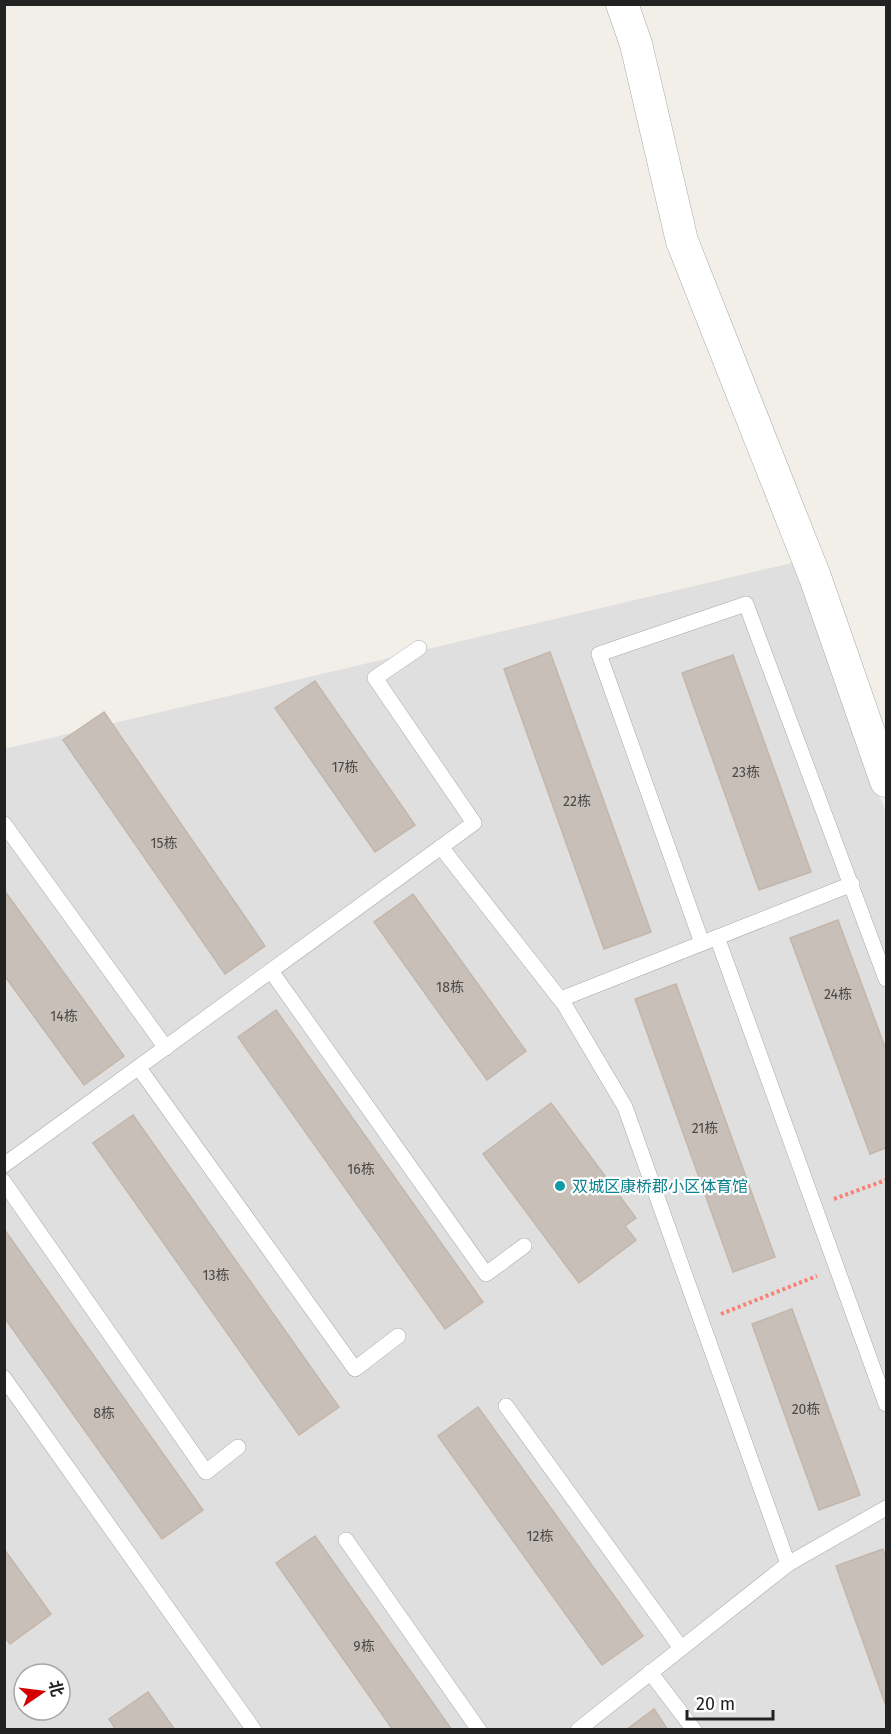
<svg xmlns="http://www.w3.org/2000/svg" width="891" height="1734" viewBox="0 0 891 1734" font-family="'Fira Sans','Noto Sans SC',sans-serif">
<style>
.residential{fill:#e0dfdf;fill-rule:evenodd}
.building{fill:#c7bfb8;stroke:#c4b6ab;stroke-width:1.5}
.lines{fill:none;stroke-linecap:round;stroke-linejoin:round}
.service-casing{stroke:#a9a9a9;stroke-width:16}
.minor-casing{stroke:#a9a9a9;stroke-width:33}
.path{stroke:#fa8072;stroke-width:4;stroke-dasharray:3 3;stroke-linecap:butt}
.service{stroke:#fff;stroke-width:15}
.minor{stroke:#fff;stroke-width:32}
.culture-dot{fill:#0f9aa8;stroke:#fff;stroke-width:2}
.labels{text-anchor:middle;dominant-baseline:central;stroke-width:4.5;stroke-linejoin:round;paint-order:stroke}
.number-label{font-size:14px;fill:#4b4948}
.culture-label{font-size:16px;fill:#0d838f;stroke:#fff;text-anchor:start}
</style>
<rect width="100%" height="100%" fill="#f2efe9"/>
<path class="residential" d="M792,563l94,250v916h-881l-1,-980zM24,1674h36v36h-36z"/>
<g class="building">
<polygon points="550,652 651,932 604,949 504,669"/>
<polygon points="733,655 811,872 759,890 682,673"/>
<polygon points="315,681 415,825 375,852 275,708"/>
<polygon points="104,712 265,946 225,974 63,740"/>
<polygon points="4,890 124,1056 84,1085 4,975"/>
<polygon points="413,894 526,1051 487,1080 374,922"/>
<polygon points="838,920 886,1050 886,1148 870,1154 790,938"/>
<polygon points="676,984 775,1257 733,1272 635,999"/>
<polygon points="276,1010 483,1302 445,1329 238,1037"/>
<polygon points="551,1103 636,1218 625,1226 636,1240 579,1283 483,1154"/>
<polygon points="133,1115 339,1407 299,1435 93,1143"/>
<polygon points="4,1229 203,1510 162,1539 4,1317"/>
<polygon points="792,1309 860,1495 819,1510 752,1324"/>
<polygon points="478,1407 643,1636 602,1665 438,1436"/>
<polygon points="315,1536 452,1730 393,1730 276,1563"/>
<polygon points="4,1549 51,1614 10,1644 4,1636"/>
<polygon points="883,1549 886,1558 886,1706 836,1566"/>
<polygon points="148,1692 175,1730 116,1730 109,1719"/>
<polygon points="654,1709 668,1730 626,1730"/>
</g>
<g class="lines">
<defs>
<g id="service">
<polyline points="4,824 166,1048"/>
<polyline points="441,847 564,1004 625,1107 788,1564"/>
<polyline points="717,937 886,1404"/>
<polyline points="702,943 599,654 746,604 886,979"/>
<polyline points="271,971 486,1274 524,1246"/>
<polyline points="561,999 852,884"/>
<polyline points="139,1068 355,1369 398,1336"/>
<polyline points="4,1165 474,823 375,678 419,648"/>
<polyline points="4,1182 206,1472 238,1447"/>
<polyline points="4,1378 254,1730"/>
<polyline points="506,1406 681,1648"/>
<polyline points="346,1540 479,1730"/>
<polyline points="650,1672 694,1730"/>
<polyline points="578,1730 788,1564 886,1508"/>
</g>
<polyline id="minor" points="622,4 636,44 682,241 815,577 886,781"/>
</defs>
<use href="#service" class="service-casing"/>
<use href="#minor" class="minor-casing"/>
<g class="path">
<polyline points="834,1199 886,1180"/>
<polyline points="721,1314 817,1276"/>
</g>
<use href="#service" class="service"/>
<use href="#minor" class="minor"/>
</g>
<circle class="culture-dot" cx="560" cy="1186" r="6"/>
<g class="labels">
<g class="number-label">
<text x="345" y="767">17栋</text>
<text x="746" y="772">23栋</text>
<text x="577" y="801">22栋</text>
<text x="164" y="843">15栋</text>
<text x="450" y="987">18栋</text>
<text x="838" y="994">24栋</text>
<text x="64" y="1016">14栋</text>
<text x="705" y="1128">21栋</text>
<text x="361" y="1169">16栋</text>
<text x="216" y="1275">13栋</text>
<text x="806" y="1409">20栋</text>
<text x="104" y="1413">8栋</text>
<text x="540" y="1536">12栋</text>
<text x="364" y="1646">9栋</text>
</g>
<g class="culture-label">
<text x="572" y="1186">双城区康桥郡小区体育馆</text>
</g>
</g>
<rect width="891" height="1734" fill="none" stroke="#222222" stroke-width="12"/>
<g transform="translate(42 1692) rotate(76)"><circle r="28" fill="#ffffff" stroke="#a7a7a7" stroke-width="1.5"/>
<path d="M0-4.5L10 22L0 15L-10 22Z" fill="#d40000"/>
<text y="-9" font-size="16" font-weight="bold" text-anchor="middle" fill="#222222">北</text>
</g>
<path d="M687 1710v9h86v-9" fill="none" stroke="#222222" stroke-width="3"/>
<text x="696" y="1710" font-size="18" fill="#222222" stroke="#ffffff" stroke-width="4.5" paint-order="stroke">20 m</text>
</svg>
